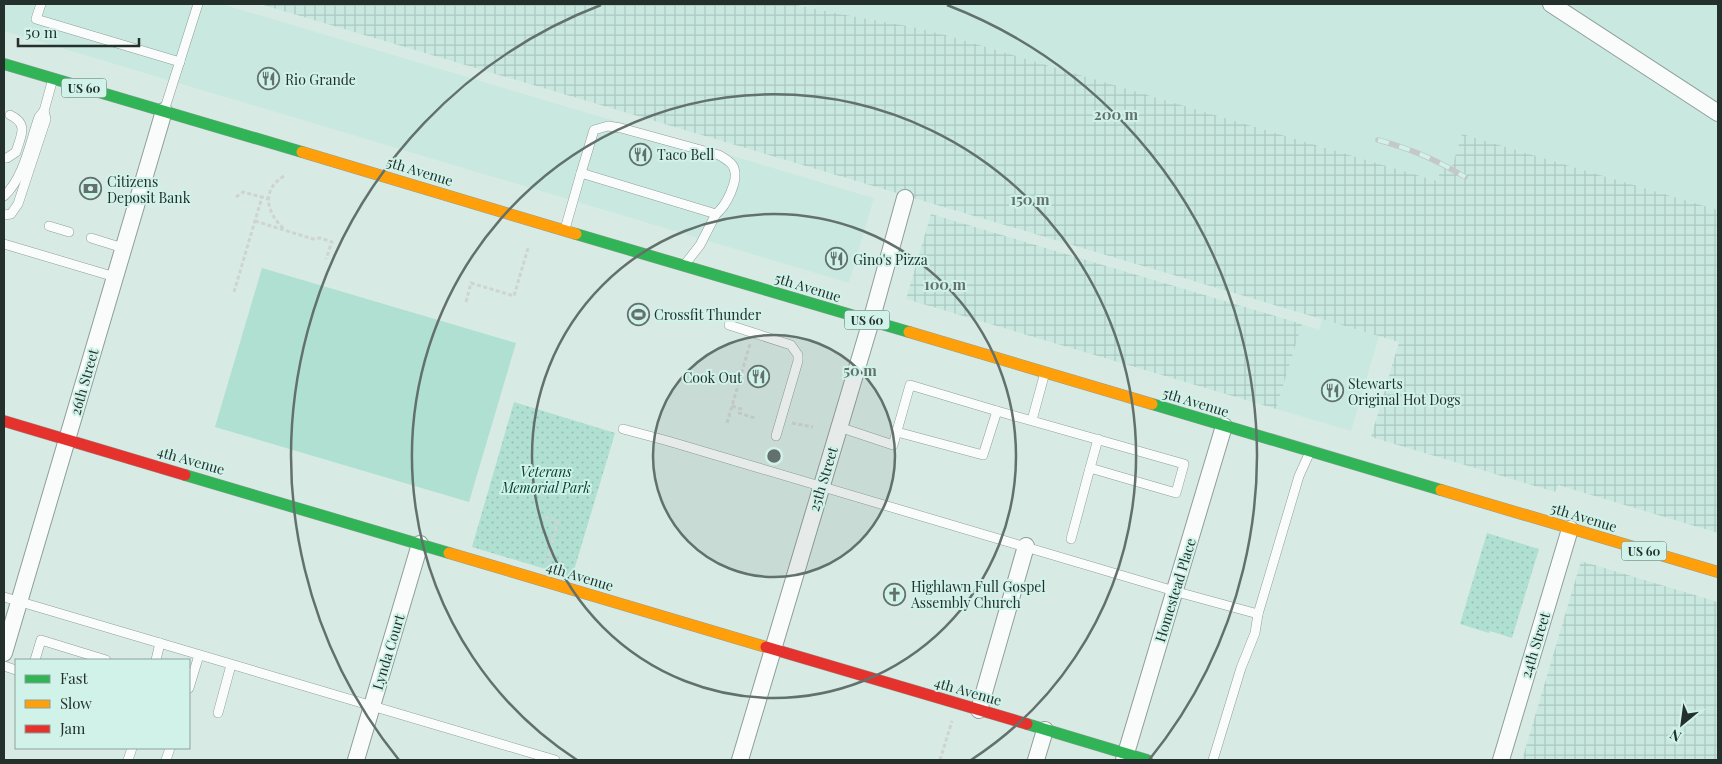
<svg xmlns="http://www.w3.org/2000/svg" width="1722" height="764" viewBox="0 0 1722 764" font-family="'Playfair Display',serif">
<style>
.built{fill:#c9e9e0}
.industrial{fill:url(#industrial-grid)}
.grass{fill:#b0e0d2}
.park{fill:url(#park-dots)}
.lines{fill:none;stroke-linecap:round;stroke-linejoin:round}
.lane-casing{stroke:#8f9e99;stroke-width:10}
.street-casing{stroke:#8f9e99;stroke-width:18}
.fast-casing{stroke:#8f9e99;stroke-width:12}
.slow-casing{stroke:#8f9e99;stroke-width:12}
.jam-casing{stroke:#8f9e99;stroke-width:12}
.path{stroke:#ced4d2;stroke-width:3;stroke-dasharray:4 2.5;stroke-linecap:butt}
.lane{stroke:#f9fcfb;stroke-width:9}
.street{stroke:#f9fcfb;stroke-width:16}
.fast{stroke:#30b455;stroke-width:11}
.slow{stroke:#ff9f0a;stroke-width:11}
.jam{stroke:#e5322d;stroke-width:11}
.rail-casing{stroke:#c4c8c7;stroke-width:5.5}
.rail{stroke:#d0f2e8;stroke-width:4;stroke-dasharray:11;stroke-linecap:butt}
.ring{fill:none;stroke:#62716c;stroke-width:2.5}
.labels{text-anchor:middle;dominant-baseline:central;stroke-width:4;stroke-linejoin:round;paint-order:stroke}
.shield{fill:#d0f2e8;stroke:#576a64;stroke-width:1}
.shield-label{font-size:12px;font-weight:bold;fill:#23302c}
.poi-label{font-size:14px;fill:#23302c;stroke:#d0f2e8;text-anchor:start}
.street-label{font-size:14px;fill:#23302c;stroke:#d0f2e8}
.park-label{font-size:14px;font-style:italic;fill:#023f33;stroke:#d0f2e8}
.centre{fill:#62716c;stroke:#d0f2e8;stroke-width:2.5}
.ring-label{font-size:15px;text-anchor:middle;font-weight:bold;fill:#62716c;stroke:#d0f2e8;stroke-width:4;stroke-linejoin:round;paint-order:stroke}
</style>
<defs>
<pattern id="industrial-grid" width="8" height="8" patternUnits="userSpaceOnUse" patternTransform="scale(1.25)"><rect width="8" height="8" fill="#c9e9e0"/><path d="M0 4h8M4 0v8" fill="none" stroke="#acc8c0"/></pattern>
<pattern id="park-dots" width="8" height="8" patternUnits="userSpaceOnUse" patternTransform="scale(1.25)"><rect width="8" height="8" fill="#b0e0d2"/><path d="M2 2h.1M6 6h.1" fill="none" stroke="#97c0b4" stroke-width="1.8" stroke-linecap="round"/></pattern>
</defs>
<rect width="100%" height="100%" fill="#d8eae4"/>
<g class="built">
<polygon points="4,4 225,4 225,5 874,198 849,283 4,31"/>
<polygon points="792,4 1718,4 1718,210 1462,134 1451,170 1437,181 949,36 913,27 840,14"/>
<polygon points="1322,319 1379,336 1351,431 1276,409 1302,324 1319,330"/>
</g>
<g class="industrial">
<polygon points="260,4 792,4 840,14 913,27 949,36 1437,181 1442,167 1451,170 1462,134 1718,210 1718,533 1558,485 1555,492 1371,437 1399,342"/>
<polygon points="931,214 1302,324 1276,409 906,299"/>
<polygon points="1581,561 1718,602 1718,760 1522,760"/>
</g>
<polygon class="grass" points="262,268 516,343 469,502 215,427"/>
<g class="park">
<polygon points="514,402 615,433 572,577 472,547"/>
<polygon points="1487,533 1539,549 1512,638 1490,631 1489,633 1460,624"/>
</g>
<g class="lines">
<defs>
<g id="lane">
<polyline points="41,4 36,19 180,62"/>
<polyline points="165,108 198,4"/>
<path d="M4,158h3l9,-6c5,-17 13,-28 -6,-37"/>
<path d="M581,173l13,-43 14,-4 13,2 98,27c5,3 13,7 15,13 5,13 -8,38 -18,46"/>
<path d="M4,196c20,-18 26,-54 35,-79l5,-6"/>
<polyline points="4,215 11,214 18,204 46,119 44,111 52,82"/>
<polyline points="49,226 69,232"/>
<polyline points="565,229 581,173 716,214 700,245 686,263"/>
<polyline points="91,238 123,248"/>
<polyline points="4,244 115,277"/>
<polyline points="729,325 791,345 798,355 798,361 776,436"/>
<polyline points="997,411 1184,464 1176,493 1090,468 1071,539"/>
<polyline points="1032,420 1044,376"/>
<polyline points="839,427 893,445 910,385 997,411 983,455 897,432"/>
<polyline points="623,429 668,441 1181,593 1258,614"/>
<polyline points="1090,468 1098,439"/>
<polyline points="4,597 555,760"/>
<polyline points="35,660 41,640 106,660"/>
<polyline points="156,660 160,643"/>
<polyline points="4,666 16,670"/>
<polyline points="189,688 199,655"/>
<polyline points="218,713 231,665"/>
<polyline points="128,760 132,748"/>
<polyline points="166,760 170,748"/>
<polyline points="1213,760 1241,668 1255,633 1258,614 1299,476 1309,454"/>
</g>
<g id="street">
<polyline points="1551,4 1718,113"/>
<polyline points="4,653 164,111"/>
<polyline points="979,710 1026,546"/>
<polyline points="356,760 420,544"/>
<polyline points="740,760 871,321 905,198"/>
<polyline points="1036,760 1045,730"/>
<polyline points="1124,760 1224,426"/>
<polyline points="1501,760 1570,529"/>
</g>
<g id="fast">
<polyline points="4,64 302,152"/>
<polyline points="576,234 909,332"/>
<polyline points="1152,404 1441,490"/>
<polyline points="185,475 449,553"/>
<polyline points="1027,724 1147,760"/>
</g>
<g id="slow">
<polyline points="302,152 576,234"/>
<polyline points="909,332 1152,404"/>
<polyline points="1441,490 1718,572"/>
<polyline points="449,553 766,647"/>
</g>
<g id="jam">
<polyline points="4,421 185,475"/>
<polyline points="766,647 1027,724"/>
</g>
</defs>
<use href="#lane" class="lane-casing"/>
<use href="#street" class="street-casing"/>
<use href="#fast" class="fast-casing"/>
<use href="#slow" class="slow-casing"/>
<use href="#jam" class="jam-casing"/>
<g class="path">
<path d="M284,176c-24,15 -17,37 0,53"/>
<polyline points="236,197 243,192 269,199"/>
<polyline points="255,221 313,239 320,238 332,242 326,259"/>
<polyline points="234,292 262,197"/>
<polyline points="466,302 471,283 514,296 528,248"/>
<polyline points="732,406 741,409 739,413 755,418"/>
<polyline points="727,423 750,344"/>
<polyline points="792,423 813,427"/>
<polyline points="545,517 558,521 547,563"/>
<polyline points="940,760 952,721"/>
</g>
<use href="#lane" class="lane"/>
<use href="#street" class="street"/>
<use href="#fast" class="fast"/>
<use href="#slow" class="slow"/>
<use href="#jam" class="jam"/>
<defs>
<path id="rail" d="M1378,140c33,9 57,19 87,37"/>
</defs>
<use href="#rail" class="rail-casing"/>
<use href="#rail" class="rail"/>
</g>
<circle cx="774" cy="456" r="121" fill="#62716c" fill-opacity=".12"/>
<g class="ring">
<circle cx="774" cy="456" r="121"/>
<circle cx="774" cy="456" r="242"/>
<path d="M577 760A362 362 0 1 1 971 760"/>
<path d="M399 760A483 483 0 0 1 601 5M947 5A483 483 0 0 1 1149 760"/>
</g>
<defs>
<symbol id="restaurant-ring" viewBox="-11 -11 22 22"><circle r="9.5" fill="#d0f2e8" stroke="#62716c" stroke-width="1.5"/><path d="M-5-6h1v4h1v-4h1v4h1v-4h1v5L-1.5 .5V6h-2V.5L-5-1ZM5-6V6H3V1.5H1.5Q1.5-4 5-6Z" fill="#62716c"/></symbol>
<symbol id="bank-ring" viewBox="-11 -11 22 22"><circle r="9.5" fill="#d0f2e8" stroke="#62716c" stroke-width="1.5"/><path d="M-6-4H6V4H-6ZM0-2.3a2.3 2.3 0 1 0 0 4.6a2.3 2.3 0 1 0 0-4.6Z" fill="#62716c"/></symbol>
<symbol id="stadium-ring" viewBox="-11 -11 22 22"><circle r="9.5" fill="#d0f2e8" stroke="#62716c" stroke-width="1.5"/><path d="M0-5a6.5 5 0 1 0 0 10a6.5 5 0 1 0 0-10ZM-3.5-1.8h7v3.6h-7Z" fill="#62716c"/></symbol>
<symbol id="church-ring" viewBox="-11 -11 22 22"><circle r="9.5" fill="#d0f2e8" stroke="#62716c" stroke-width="1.5"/><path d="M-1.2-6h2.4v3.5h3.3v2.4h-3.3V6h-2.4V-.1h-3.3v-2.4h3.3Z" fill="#62716c"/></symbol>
</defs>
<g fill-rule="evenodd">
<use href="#restaurant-ring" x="256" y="66" width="25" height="25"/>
<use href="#restaurant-ring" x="628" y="142" width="25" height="25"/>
<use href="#bank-ring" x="78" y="176" width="25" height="25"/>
<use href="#restaurant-ring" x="824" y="246" width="25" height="25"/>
<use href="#stadium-ring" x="626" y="302" width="25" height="25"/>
<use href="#restaurant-ring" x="746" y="364" width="25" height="25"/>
<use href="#restaurant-ring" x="1320" y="378" width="25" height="25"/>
<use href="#church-ring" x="882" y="582" width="25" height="25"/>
</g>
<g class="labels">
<g class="shield">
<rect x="61.5" y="78.5" width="45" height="19" rx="4"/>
<rect x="844.5" y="310.5" width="45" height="19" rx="4"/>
<rect x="1621.5" y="541.5" width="45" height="19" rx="4"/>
</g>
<g class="shield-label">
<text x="84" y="88">US 60</text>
<text x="867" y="320">US 60</text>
<text x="1644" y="551">US 60</text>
</g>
<g class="poi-label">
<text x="285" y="79">Rio Grande</text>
<text x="657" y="154">Taco Bell</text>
<text x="107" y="181">Citizens<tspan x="107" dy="16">Deposit Bank</tspan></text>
<text x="853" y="259">Gino's Pizza</text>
<text x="654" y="314">Crossfit Thunder</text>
<text x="742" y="377" text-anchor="end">Cook Out</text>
<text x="1348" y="383">Stewarts<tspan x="1348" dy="16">Original Hot Dogs</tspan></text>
<text x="911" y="586">Highlawn Full Gospel<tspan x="911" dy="16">Assembly Church</tspan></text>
</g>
<g class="street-label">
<text transform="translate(420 171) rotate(17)">5th Avenue</text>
<text transform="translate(808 287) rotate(17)">5th Avenue</text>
<text transform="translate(84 382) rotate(-74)">26th Street</text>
<text transform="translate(1196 402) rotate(17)">5th Avenue</text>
<text transform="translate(191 460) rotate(16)">4th Avenue</text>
<text transform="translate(823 479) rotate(-73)">25th Street</text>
<text transform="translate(1584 517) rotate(17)">5th Avenue</text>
<text transform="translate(580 576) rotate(17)">4th Avenue</text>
<text transform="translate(1175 590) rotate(-73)">Homestead Place</text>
<text transform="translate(1535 645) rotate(-73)">24th Street</text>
<text transform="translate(388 652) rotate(-73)">Lynda Court</text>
<text transform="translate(968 691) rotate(16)">4th Avenue</text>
</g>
<g class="park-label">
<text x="546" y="471">Veterans<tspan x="546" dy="16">Memorial Park</tspan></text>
</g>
</g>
<circle cx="774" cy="456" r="8" class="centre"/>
<g class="ring-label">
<text x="1116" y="120">200 m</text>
<text x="1030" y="205">150 m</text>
<text x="945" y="290">100 m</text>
<text x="860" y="376">50 m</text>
</g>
<rect width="1722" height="764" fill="none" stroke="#23302c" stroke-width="10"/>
<rect x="15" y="659" width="175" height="90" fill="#d0f2e8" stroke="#8ba49d"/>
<rect x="25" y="675" width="25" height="8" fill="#30b455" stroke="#8ba49d"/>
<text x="60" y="684" font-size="15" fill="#23302c">Fast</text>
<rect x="25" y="700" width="25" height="8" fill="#ff9f0a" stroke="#8ba49d"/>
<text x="60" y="709" font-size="15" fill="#23302c">Slow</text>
<rect x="25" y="725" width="25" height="8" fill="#e5322d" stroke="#8ba49d"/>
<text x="60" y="734" font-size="15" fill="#23302c">Jam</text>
<g transform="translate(1682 724) rotate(209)" stroke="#d0f2e8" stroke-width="4" paint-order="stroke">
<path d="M0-4L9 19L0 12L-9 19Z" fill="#23302c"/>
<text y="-8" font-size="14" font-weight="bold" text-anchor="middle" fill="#23302c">N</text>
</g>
<path d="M18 38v8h121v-8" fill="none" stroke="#23302c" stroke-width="2.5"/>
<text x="25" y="38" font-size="15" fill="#23302c" stroke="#d0f2e8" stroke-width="4" paint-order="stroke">50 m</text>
</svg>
